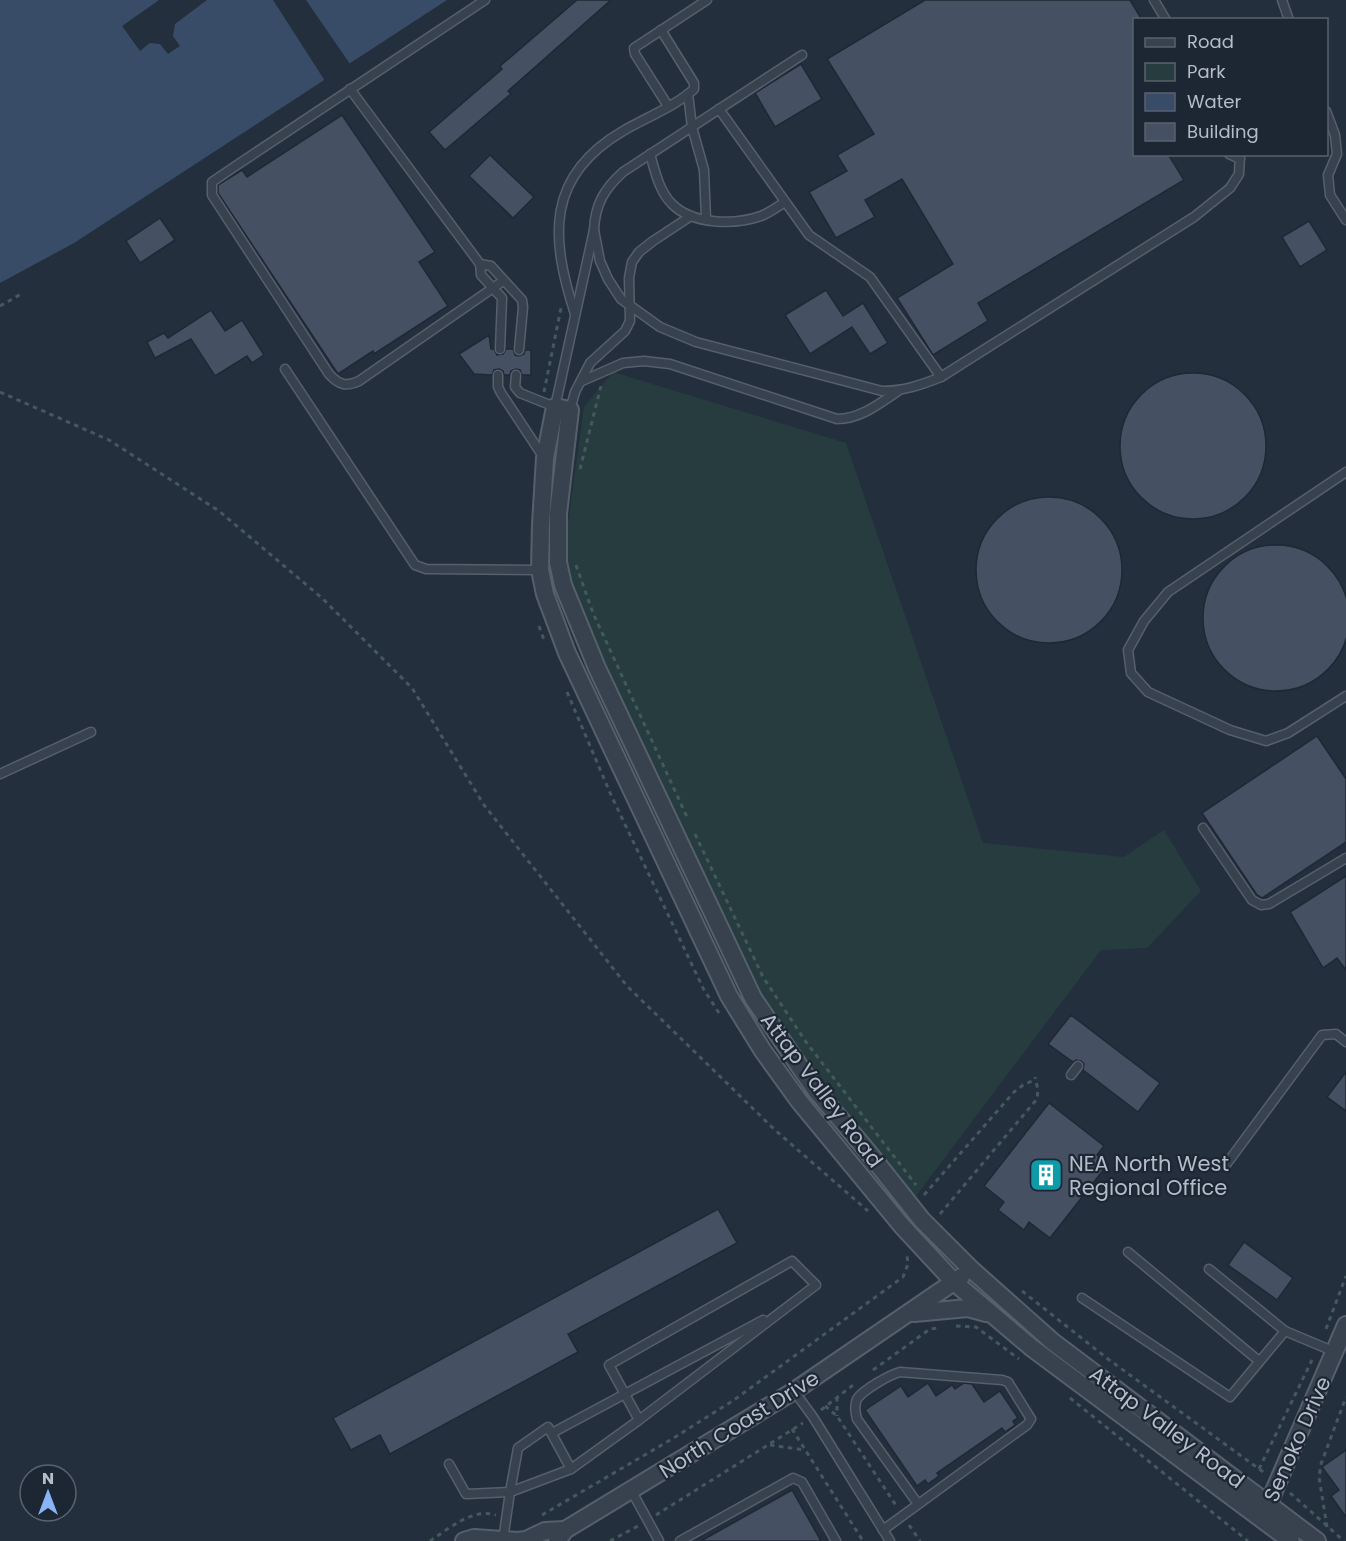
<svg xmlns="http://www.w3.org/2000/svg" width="1346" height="1541" viewBox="0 0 1346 1541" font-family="Poppins,sans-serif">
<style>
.green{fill:#263c3f}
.water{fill:#394c67}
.pier{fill:#242f3e}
.building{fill:#455162;stroke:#1f2835;stroke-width:1.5}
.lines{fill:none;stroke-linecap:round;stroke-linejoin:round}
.service-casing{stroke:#565f6c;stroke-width:11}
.minor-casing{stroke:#565f6c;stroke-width:20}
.path{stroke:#44595c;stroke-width:3;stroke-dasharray:4.5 4.5;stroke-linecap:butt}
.service{stroke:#38414e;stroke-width:8}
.minor{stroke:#38414e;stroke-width:16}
.labels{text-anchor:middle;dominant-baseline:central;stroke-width:4.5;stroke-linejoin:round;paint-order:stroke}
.street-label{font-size:21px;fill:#b4bcc9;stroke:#1d2633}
.poi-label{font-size:21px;fill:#b4bcc9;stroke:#1d2633;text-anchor:start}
</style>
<rect width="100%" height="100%" fill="#242f3e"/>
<polygon class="green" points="613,372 846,443 983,843 1124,857 1164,830 1201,891 1147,948 1101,950 913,1200 749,982 562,566 584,407"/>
<polygon class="water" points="0,0 447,0 74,243 0,283"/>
<g class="pier">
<polygon points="159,0 207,0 175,24 173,36 180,46 168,54 160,44 150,43 140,51 122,26"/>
<polygon points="273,0 306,0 350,64 325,81"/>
</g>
<g class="building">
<polygon points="577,0 611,0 508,91 511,94 445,150 429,132 502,69 500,66"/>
<polygon points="925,0 1130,0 1142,20 1134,20 1134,154 1168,154 1184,180 978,303 988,321 933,355 897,298 953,264 902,179 865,200 875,217 836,238 809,192 847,171 837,155 874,134 827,59"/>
<polygon points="801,64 822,99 775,127 755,93"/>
<polygon points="342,115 435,252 419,262 448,306 374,354 373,351 338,374 218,193 218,185 242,170 247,177"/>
<polygon points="490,155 534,197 513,218 469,176"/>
<polygon points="160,218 175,240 140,263 126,241"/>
<polygon points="1309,221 1327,250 1300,267 1282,237"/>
<polygon points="826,290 843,316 863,303 888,343 870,354 852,327 810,354 785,315"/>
<polygon points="211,310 225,331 242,320 264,355 252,363 247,356 215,376 191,339 155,358 147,342 164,333 168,338"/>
<polygon points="489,335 491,349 494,349 497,355 503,354 506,349 513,349 515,355 519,356 524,354 525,350 531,350 531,375 522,375 520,370 516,369 511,371 510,375 504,375 503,371 499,369 494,370 492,375 474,374 459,354"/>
<circle cx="1193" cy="446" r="73"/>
<circle cx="1049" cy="570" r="73"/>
<circle cx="1276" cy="618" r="73"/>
<polygon points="1317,736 1346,779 1346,842 1262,898 1257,895 1202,813"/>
<polygon points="1346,876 1346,970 1337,958 1323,968 1290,912"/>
<polygon points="1071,1015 1160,1083 1138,1112 1083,1070 1084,1064 1081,1061 1076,1060 1073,1062 1048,1044"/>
<polygon points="1346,1072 1346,1111 1327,1097"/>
<polygon points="1049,1103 1104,1146 1097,1155 1108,1164 1050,1238 1029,1222 1024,1230 998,1210 1004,1202 984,1186"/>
<polygon points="718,1209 737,1243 568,1334 578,1352 390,1454 380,1435 351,1450 333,1418"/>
<polygon points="1244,1242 1293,1278 1277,1300 1228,1265"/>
<polygon points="928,1383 936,1396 952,1385 955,1389 964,1383 972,1384 984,1402 1000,1391 1018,1418 1013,1421 1015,1425 1005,1432 1002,1428 937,1473 939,1476 928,1484 925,1480 917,1486 865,1410 901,1386 908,1397"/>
<polygon points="1346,1450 1346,1517 1331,1496 1339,1490 1322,1467"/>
<polygon points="792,1490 821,1541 701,1541"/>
</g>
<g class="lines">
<defs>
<g id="service">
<path d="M485,0l-251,167 -22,15v13l117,179c10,11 17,13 30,7l144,-100"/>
<polyline points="1154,0 1166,20"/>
<polyline points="1282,0 1289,20"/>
<polyline points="350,89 480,264 481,275 502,298 500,349"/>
<polyline points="688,94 692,127 704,170 706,219"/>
<polyline points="668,106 635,54 634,48 707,0"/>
<polyline points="719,109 809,235 870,277 941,377"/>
<polyline points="1326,111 1335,135 1337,154 1328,175 1330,195 1346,220"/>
<path d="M650,154c5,17 9,37 22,50 21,21 63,21 89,12 8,-3 16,-9 24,-14"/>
<polyline points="1229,154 1240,159"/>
<path d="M594,230l6,31 8,18 13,20 39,28 36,15 186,49c22,0 39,-6 59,-14l253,-160 36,-29 9,-14 1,-20"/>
<polyline points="480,264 491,266 522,300 523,307 519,350"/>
<path d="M575,314c-25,-77 -29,-138 48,-183 22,-13 53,-25 71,-42v-6l-33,-53"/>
<polyline points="285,369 415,565 426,569 540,570"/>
<polyline points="498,375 498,387 501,393 544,458"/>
<path d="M516,375l-1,12 5,6 35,14 39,-177c1,-25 10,-41 29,-58l179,-117"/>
<path d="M582,381l41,-18 21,-2 26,3 167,55c23,0 42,-15 61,-28"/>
<polyline points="570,410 575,392 590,363 625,331 630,321 629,278 632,262 639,252 653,241 691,216"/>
<polyline points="1346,472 1168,592 1144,621 1128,650 1131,673 1148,692 1230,730 1266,741 1288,733 1346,696"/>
<polyline points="0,774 91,732"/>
<polyline points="1203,828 1252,900 1261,905 1269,904 1346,858"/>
<polyline points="1071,1075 1078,1066"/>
<polyline points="1225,1166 1322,1035 1336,1034 1346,1042"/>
<polyline points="1128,1252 1259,1361"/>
<polyline points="1209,1269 1285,1331 1335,1352"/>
<polyline points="1082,1298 1230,1397 1285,1331"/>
<polyline points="794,1391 813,1417 890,1541"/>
<polyline points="552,1433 763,1320"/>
<polyline points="449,1464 466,1494 510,1492 518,1448 548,1427 571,1469"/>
<polyline points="631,1490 659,1541"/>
<path d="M883,1530l144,-105 4,-6 -23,-37 -6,-2 -102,-8c-11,3 -37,18 -43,27 -3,7 -2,13 0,20l61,85"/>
<polyline points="503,1540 510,1492 571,1469 639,1420 816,1285 792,1261 609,1365 639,1420"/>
<polyline points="680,1541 793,1478 802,1482 836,1541"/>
</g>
<g id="minor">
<polyline points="914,1313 968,1308 986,1313"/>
<polyline points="1264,1514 1346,1325"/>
<polyline points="464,1541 474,1538 518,1541 526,1540 545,1531 565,1530"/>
<polyline points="557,1541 565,1530 794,1391 961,1277"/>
<polyline points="1291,1541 1032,1348 954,1282 902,1226 799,1101 763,1051 729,996 567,653 545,594 540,570 541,524 545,458 555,407 570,410 558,514 558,562 563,585 597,668 753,998 815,1089 868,1152 922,1220 971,1269 1053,1342 1317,1541"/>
</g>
</defs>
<use href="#service" class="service-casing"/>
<use href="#minor" class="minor-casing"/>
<g class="path">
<polyline points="0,306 23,293"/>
<polyline points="0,392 109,440 219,511 322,598 412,688 484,805 627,986 775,1130 868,1211"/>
<polyline points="544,392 561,308"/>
<polyline points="580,469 601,386"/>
<polyline points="576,565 593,613 687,817"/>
<polyline points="539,626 544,640"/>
<polyline points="567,692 611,795 704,990 721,1016"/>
<polyline points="695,834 763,977 806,1042 916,1185"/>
<polyline points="924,1195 1014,1092 1023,1085 1032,1081"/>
<polyline points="940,1214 1037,1099 1038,1090 1035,1077"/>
<polyline points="1022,1291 1108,1359 1266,1474"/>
<polyline points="956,1326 976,1327 1019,1359"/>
<polyline points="1326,1329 1346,1276"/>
<polyline points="873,1370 930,1329 940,1328"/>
<polyline points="837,1397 837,1416"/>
<polyline points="1070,1398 1248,1541"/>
<polyline points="825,1406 837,1416 897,1507"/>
<polyline points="821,1410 853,1385"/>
<polyline points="792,1429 863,1541"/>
<polyline points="770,1445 805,1450"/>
<polyline points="1259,1469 1312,1360"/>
<polyline points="1290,1493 1344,1541"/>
<polyline points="542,1515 672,1439 734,1400 903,1277 908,1264 907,1255"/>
<polyline points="656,1515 803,1423"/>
<polyline points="909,1525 920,1541"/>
<polyline points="1327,1527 1319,1477 1321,1464 1346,1397"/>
<path d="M430,1541c20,-13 42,-33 66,-26"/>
<polyline points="610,1541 638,1526"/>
</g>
<use href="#service" class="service"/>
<use href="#minor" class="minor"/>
</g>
<defs>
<symbol id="building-square" viewBox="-11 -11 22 22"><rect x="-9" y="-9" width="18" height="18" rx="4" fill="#0f9aa8" stroke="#1d2633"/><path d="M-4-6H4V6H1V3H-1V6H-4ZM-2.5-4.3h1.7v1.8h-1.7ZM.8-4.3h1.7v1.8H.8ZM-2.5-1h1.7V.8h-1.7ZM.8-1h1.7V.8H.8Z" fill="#fff"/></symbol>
</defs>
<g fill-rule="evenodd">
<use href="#building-square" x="1027" y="1156" width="38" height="38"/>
</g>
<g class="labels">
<g class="street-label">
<text transform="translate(822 1090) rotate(53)">Attap Valley Road</text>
<text transform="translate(739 1424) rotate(-32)">North Coast Drive</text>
<text transform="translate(1167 1427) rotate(37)">Attap Valley Road</text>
<text transform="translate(1297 1439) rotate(-66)">Senoko Drive</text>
</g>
<g class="poi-label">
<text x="1069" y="1163">NEA North West<tspan x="1069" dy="24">Regional Office</tspan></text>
</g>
</g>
<rect x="1133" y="18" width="195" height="138" fill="#1d2633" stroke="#59626f" stroke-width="1.5"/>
<rect x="1145" y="38" width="30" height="9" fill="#38414e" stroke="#59626f" stroke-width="1.5"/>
<text x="1187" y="48" font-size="18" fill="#b4bcc9">Road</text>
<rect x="1145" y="63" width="30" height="18" fill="#263c3f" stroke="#59626f" stroke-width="1.5"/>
<text x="1187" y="78" font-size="18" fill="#b4bcc9">Park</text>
<rect x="1145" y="93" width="30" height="18" fill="#394c67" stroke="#59626f" stroke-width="1.5"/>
<text x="1187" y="108" font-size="18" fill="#b4bcc9">Water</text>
<rect x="1145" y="123" width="30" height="18" fill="#455162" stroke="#59626f" stroke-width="1.5"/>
<text x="1187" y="138" font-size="18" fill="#b4bcc9">Building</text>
<g transform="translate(48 1493)"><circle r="28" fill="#1d2633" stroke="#59626f" stroke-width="1.5"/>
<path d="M0-4.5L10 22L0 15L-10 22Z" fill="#8ab4f8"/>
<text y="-9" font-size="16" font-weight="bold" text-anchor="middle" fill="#b4bcc9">N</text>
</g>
</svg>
